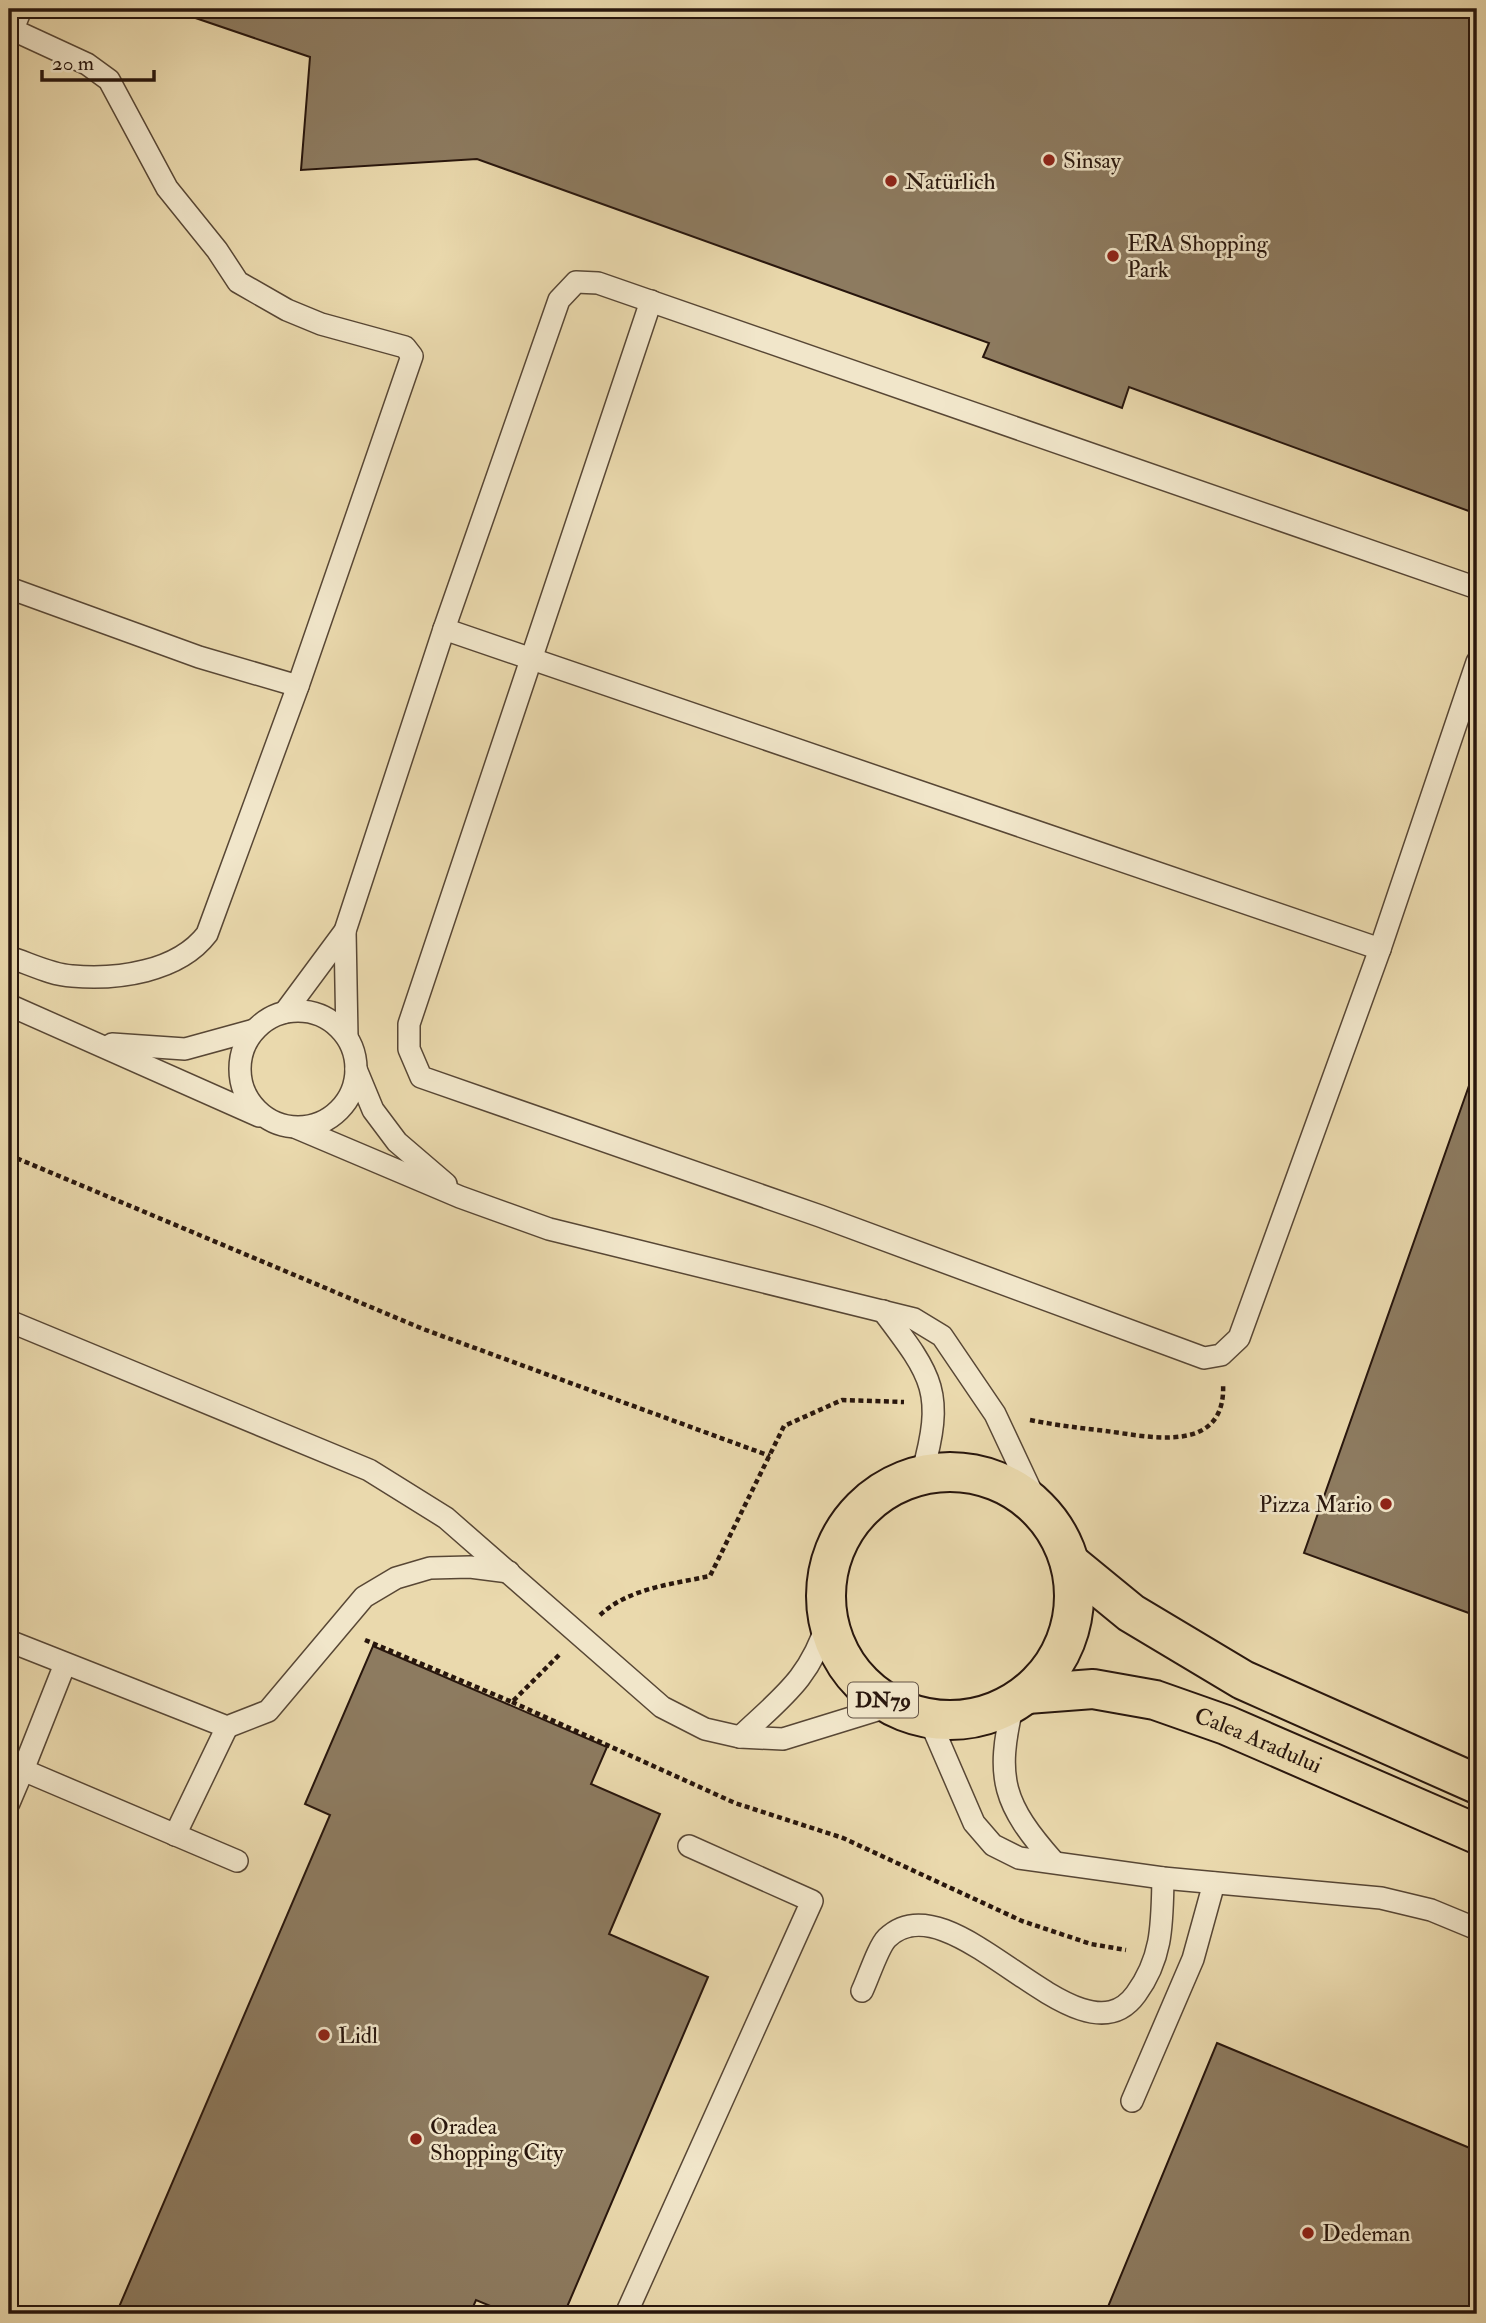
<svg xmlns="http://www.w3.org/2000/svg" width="1486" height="2323" viewBox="0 0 1486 2323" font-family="'IM FELL Double Pica',serif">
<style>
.building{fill:#8d7b60;stroke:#28160d;stroke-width:2}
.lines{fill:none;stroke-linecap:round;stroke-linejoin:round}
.service-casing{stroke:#584735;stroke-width:24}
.trunk-casing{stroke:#28160d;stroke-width:42}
.path{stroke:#28160d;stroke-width:4.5;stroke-dasharray:5 3.5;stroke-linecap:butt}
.service{stroke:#f1e6ca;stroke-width:21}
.trunk{stroke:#ead9ad;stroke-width:38}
.poi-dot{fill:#8f2418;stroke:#f1e6ca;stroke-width:2.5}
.labels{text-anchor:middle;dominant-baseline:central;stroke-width:5;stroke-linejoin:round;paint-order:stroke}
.shield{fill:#f1e6ca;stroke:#645446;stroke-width:2}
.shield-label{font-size:21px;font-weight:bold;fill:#28160d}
.poi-label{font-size:23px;fill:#28160d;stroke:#f1e6ca;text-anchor:start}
.street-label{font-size:23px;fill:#28160d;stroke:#f1e6ca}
</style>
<rect width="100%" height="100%" fill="#ead9ad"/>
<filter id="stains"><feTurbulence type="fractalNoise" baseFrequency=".00286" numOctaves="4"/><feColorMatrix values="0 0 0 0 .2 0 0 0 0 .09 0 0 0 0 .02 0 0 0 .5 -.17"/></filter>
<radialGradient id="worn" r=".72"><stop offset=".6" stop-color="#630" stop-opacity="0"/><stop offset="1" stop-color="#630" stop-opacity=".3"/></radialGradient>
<g class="building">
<polygon points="169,9 1477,9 1477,514 1129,387 1122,408 983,357 989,343 477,159 301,170 310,57"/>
<polygon points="1477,1063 1477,1616 1304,1553"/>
<polygon points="373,1646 607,1747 591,1784 660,1814 609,1934 708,1977 564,2314 510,2314 476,2300 470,2314 116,2314 330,1815 305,1804"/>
<polygon points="1217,2043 1477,2151 1477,2314 1105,2314"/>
</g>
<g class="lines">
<defs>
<g id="service">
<path d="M9,28l78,36 22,16 58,108 50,62 21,32 49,28 34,14 84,23 7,9 -114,330 -91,248c-29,38 -90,46 -135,42 -21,-1 -44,-13 -63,-19"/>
<polyline points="13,29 21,9"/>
<polyline points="651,301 409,1024 409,1049 421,1077 820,1216 1204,1358 1221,1355 1239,1338 1380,949 1477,662"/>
<polyline points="9,588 199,657 298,686"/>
<polyline points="444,629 1380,949"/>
<polyline points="345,931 347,1037"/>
<polyline points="9,1005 259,1116"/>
<circle cx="298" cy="1069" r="58"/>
<polyline points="285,1012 345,931 444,629 559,300 576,282 598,283 1477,588"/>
<polyline points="112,1044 185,1049 254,1030"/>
<polyline points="356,1069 373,1110 397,1142 446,1184"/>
<polyline points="297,1128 460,1197 549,1229 914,1319 942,1336 995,1414 1040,1510"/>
<path d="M883,1311c50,66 62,81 39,163"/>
<polyline points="9,1321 369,1470 446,1518 662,1707 705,1729 740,1737 783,1739 890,1706"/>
<polyline points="9,1641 227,1727 268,1711 364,1597 396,1578 430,1568 470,1567 509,1572"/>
<path d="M1013,1704c-18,75 -10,100 41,158"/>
<polyline points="929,1719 974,1823 993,1845 1019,1858 1163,1878 1381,1898 1431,1910 1477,1929"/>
<path d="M740,1737c43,-41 69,-57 88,-116"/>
<polyline points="9,1764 23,1770 65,1664"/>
<polyline points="9,1803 23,1770 237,1861"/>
<polyline points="175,1835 227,1727"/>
<path d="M862,1991c6,-12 16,-44 25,-53 66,-64 192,135 249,56 27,-37 26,-71 27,-116"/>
<polyline points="1132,2101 1193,1959 1214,1883"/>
<polyline points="626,2314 812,1901 689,1846"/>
</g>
<g id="trunk">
<circle cx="950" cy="1596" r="124"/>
<polyline points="1070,1563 1131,1613 1243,1680 1477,1784"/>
<path id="s1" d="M1027,1694l66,-5 62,11 71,25 251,109"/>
</g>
</defs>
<use href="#service" class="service-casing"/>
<use href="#trunk" class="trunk-casing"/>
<g class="path">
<polyline points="9,1155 423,1329 770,1456"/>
<path d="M1030,1420c25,5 50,8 76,11 45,6 121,24 117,-48"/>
<path d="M600,1615c29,-27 73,-31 110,-39l74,-150 58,-26 62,2"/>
<polyline points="365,1640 512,1702 559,1655"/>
<polyline points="512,1702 735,1803 843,1838 1022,1921 1091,1944 1126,1950"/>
</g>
<use href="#service" class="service"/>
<use href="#trunk" class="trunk"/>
</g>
<g class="poi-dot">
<circle cx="1049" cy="160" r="7"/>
<circle cx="891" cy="181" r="7"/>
<circle cx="1113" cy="256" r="7"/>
<circle cx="1386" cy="1504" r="7"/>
<circle cx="324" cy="2035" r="7"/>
<circle cx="416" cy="2139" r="7"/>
<circle cx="1308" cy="2233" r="7"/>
</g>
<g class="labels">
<rect class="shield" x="848" y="1682.5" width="70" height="35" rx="5"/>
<g class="shield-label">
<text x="883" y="1700">DN79</text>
</g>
<g class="poi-label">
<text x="1063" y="160">Sinsay</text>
<text x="905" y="181">Natürlich</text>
<text x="1127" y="243">ERA Shopping<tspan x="1127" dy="26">Park</tspan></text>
<text x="1372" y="1504" text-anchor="end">Pizza Mario</text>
<text x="338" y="2035">Lidl</text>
<text x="430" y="2126">Oradea<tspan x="430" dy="26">Shopping City</tspan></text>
<text x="1322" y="2233">Dedeman</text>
</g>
<g class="street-label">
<text stroke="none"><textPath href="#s1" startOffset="240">Calea Aradului</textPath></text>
</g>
</g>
<rect width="1486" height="2323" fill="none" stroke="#ead9ad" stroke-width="35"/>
<rect x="10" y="10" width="1465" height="2302" fill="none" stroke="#28160d" stroke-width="3.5"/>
<rect x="18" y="18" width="1451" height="2288" fill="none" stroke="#28160d" stroke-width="2"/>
<path d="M42 70v10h112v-10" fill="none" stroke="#28160d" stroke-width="3.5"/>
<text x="52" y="70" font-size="21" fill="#28160d" stroke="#f1e6ca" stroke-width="5" paint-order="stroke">20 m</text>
<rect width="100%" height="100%" filter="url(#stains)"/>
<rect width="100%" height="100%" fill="url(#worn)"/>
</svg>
